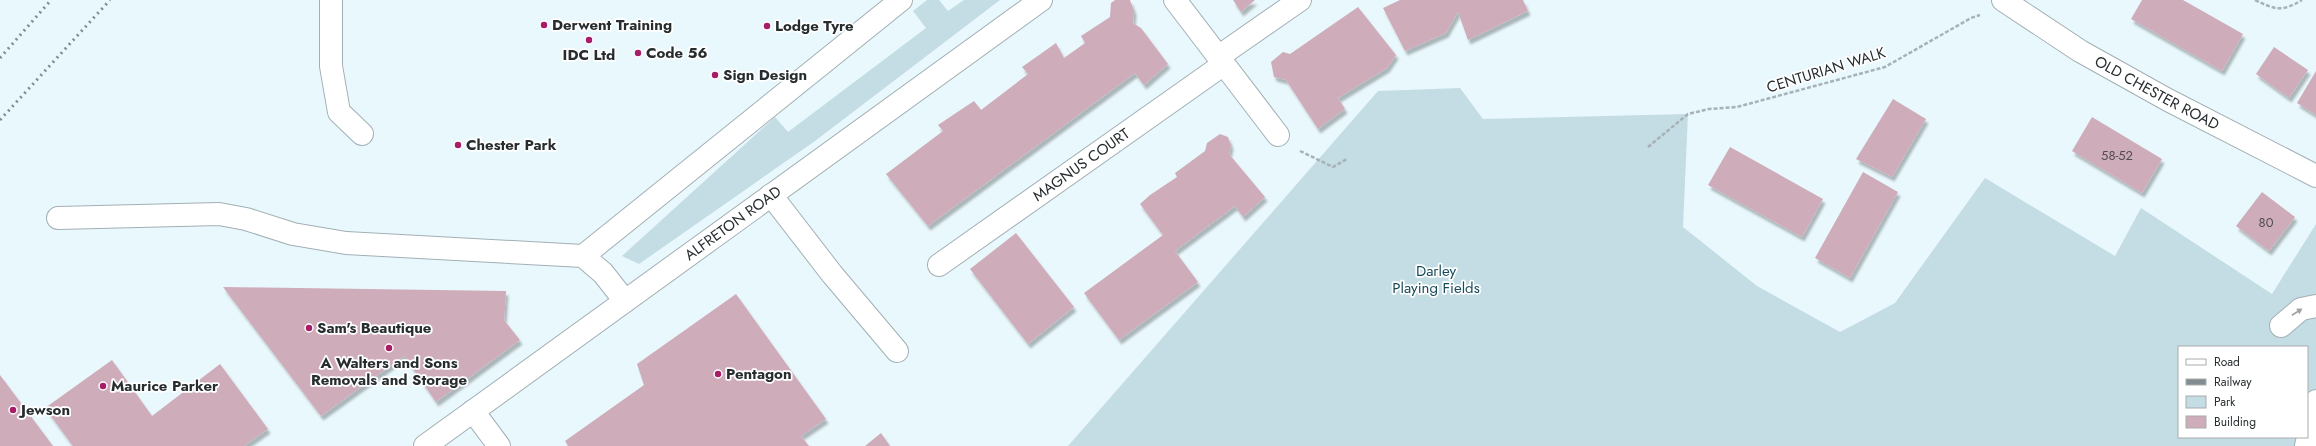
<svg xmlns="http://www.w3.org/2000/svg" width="2316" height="446" viewBox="0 0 2316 446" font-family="Jost,sans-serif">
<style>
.green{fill:#c4dce4;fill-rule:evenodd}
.building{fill:#cfacb9;filter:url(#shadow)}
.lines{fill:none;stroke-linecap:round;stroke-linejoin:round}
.minor-casing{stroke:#a2b0b5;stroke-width:24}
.path{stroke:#a6b2b6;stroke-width:2.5;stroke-dasharray:4 2;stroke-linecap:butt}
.minor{stroke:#fff;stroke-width:22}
.rail{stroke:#838d91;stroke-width:3;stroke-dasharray:2 4;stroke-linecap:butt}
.oneway{fill:#9ea0a1}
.poi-dot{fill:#a61e67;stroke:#fff;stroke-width:1.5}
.labels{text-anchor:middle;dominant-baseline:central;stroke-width:3.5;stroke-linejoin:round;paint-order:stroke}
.number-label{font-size:13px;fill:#514d52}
.poi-label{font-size:15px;font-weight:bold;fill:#272d2f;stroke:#fff;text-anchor:start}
.street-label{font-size:15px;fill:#272d2f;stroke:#fff}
.park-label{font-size:15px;fill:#174b5a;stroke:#fff}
</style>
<defs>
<filter id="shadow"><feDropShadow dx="2.5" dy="4.5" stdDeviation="1" flood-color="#0004"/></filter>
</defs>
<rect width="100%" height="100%" fill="#e9f8fd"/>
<g class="green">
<polygon points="927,0 939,0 948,11 964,0 1000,0 815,141 639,264 622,256 775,117 788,132 926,28 913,11"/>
<path d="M1460,88l23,31 205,-5 -5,113 74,59 83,46 55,-29 90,-125 130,78 26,-48 131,86 44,-70v222h-1248l310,-355zM2179,347h128v90h-128z"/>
</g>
<g class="building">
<polygon points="1115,0 1130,0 1134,11 1133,23 1141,28 1168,64 1144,85 1135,73 928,226 886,174 943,131 938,125 974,101 981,110 1028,74 1022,67 1056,43 1064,58 1085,43 1081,36 1110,17 1111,3"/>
<polygon points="1233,0 1255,0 1241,12"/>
<polygon points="1400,0 1523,0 1528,11 1468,40 1458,12 1446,33 1405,51 1383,8"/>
<polygon points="2142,0 2183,0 2243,34 2222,71 2131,19"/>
<polygon points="1358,7 1396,55 1387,68 1338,98 1345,109 1318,129 1286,80 1274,77 1271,62 1283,52 1290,54"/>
<polygon points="2274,47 2308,70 2289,98 2256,74"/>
<polygon points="2316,71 2316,115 2297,103"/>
<polygon points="1893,99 1926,119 1892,177 1856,159"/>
<polygon points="2092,117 2162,159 2142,193 2072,151"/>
<polygon points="1220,134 1228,137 1231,145 1229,154 1265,197 1243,217 1235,206 1175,251 1198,282 1119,340 1084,293 1163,235 1140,204 1150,195 1177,177 1175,173 1205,151 1207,143"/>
<polygon points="1730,147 1823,199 1802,237 1708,185"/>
<polygon points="1863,172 1898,192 1850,278 1815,258"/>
<polygon points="2262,192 2295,217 2269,251 2236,226"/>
<polygon points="1016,233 1074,307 1028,344 970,269"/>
<polygon points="223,287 506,291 504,320 520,340 436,402 404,356 321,416"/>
<polygon points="736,294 826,419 801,436 809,446 568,446 565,441 644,385 637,364"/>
<polygon points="112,360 152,416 220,364 268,429 244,446 73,446 45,408"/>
<polygon points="0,375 53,446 0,446"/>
<polygon points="881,433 890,446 865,446"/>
</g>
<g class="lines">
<defs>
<g id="minor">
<polyline points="331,0 331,66 339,112 362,134"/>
<polyline points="1175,0 1278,135"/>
<path id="s1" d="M2003,0l77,51 88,49 148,76"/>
<polyline points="1218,57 1300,0"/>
<polyline points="771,195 832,274 897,351"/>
<polyline points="58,218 219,214 246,219 293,234 346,243 583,256 603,273 625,301"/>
<polyline points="583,256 901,0"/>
<path id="s2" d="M939,265l285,-201"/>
<polyline points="2281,326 2301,309 2316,306"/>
<polyline points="473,411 499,446"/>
<path id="s3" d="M425,446l616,-446"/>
<polyline points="2306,446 2316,401"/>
</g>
</defs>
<use href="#minor" class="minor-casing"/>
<g class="path">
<path d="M2255,0c21,10 27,12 47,0"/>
<polyline points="1648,147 1688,114 1709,109 1737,107 1885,67 1971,18 1980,15"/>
<polyline points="1300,151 1333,167 1347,159"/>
</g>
<use href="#minor" class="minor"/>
<g class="rail">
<polyline points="0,58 51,0"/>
<polyline points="0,120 110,0"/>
</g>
</g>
<defs><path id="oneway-solid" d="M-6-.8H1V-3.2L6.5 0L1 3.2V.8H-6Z"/></defs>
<use class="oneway" href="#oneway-solid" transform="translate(2297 312) rotate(-33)"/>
<g class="poi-dot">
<circle cx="544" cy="25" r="4"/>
<circle cx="767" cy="26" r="4"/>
<circle cx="589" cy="40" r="4"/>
<circle cx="638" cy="53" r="4"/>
<circle cx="715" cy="75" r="4"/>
<circle cx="458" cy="145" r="4"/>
<circle cx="309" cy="328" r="4"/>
<circle cx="389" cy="348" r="4"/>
<circle cx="718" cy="374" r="4"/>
<circle cx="103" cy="386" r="4"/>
<circle cx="13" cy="410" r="4"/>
</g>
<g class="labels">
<g class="number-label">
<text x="2117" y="155">58-52</text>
<text x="2266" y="222">80</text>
</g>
<g class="poi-label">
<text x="552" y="25">Derwent Training</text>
<text x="775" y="26">Lodge Tyre</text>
<text x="646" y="53">Code 56</text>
<text x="589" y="55" text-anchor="middle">IDC Ltd</text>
<text x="723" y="75">Sign Design</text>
<text x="466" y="145">Chester Park</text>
<text x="317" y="328">Sam's Beautique</text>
<text x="389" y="363" text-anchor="middle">A Walters and Sons<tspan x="389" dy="17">Removals and Storage</tspan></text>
<text x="726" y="374">Pentagon</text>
<text x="111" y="386">Maurice Parker</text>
<text x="21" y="410">Jewson</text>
</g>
<g class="street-label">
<text transform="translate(1826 70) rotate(-17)">CENTURIAN WALK</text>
<text stroke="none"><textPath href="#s1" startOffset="180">OLD CHESTER ROAD</textPath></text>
<text stroke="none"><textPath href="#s2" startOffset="174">MAGNUS COURT</textPath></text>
<text stroke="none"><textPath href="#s3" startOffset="380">ALFRETON ROAD</textPath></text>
</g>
<g class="park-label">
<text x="1436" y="271">Darley<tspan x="1436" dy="17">Playing Fields</tspan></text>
</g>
</g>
<rect x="2178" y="346" width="130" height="92" fill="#ffffff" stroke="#a9abac"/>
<rect x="2186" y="359" width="20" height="6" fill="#ffffff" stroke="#a9abac"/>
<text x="2214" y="366" font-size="12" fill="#272d2f">Road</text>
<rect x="2186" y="379" width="20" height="6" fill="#838d91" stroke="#a9abac"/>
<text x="2214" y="386" font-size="12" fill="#272d2f">Railway</text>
<rect x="2186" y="396" width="20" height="12" fill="#c4dce4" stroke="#a9abac"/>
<text x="2214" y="406" font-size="12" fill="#272d2f">Park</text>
<rect x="2186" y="416" width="20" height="12" fill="#cfacb9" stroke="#a9abac"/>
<text x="2214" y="426" font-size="12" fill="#272d2f">Building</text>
</svg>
